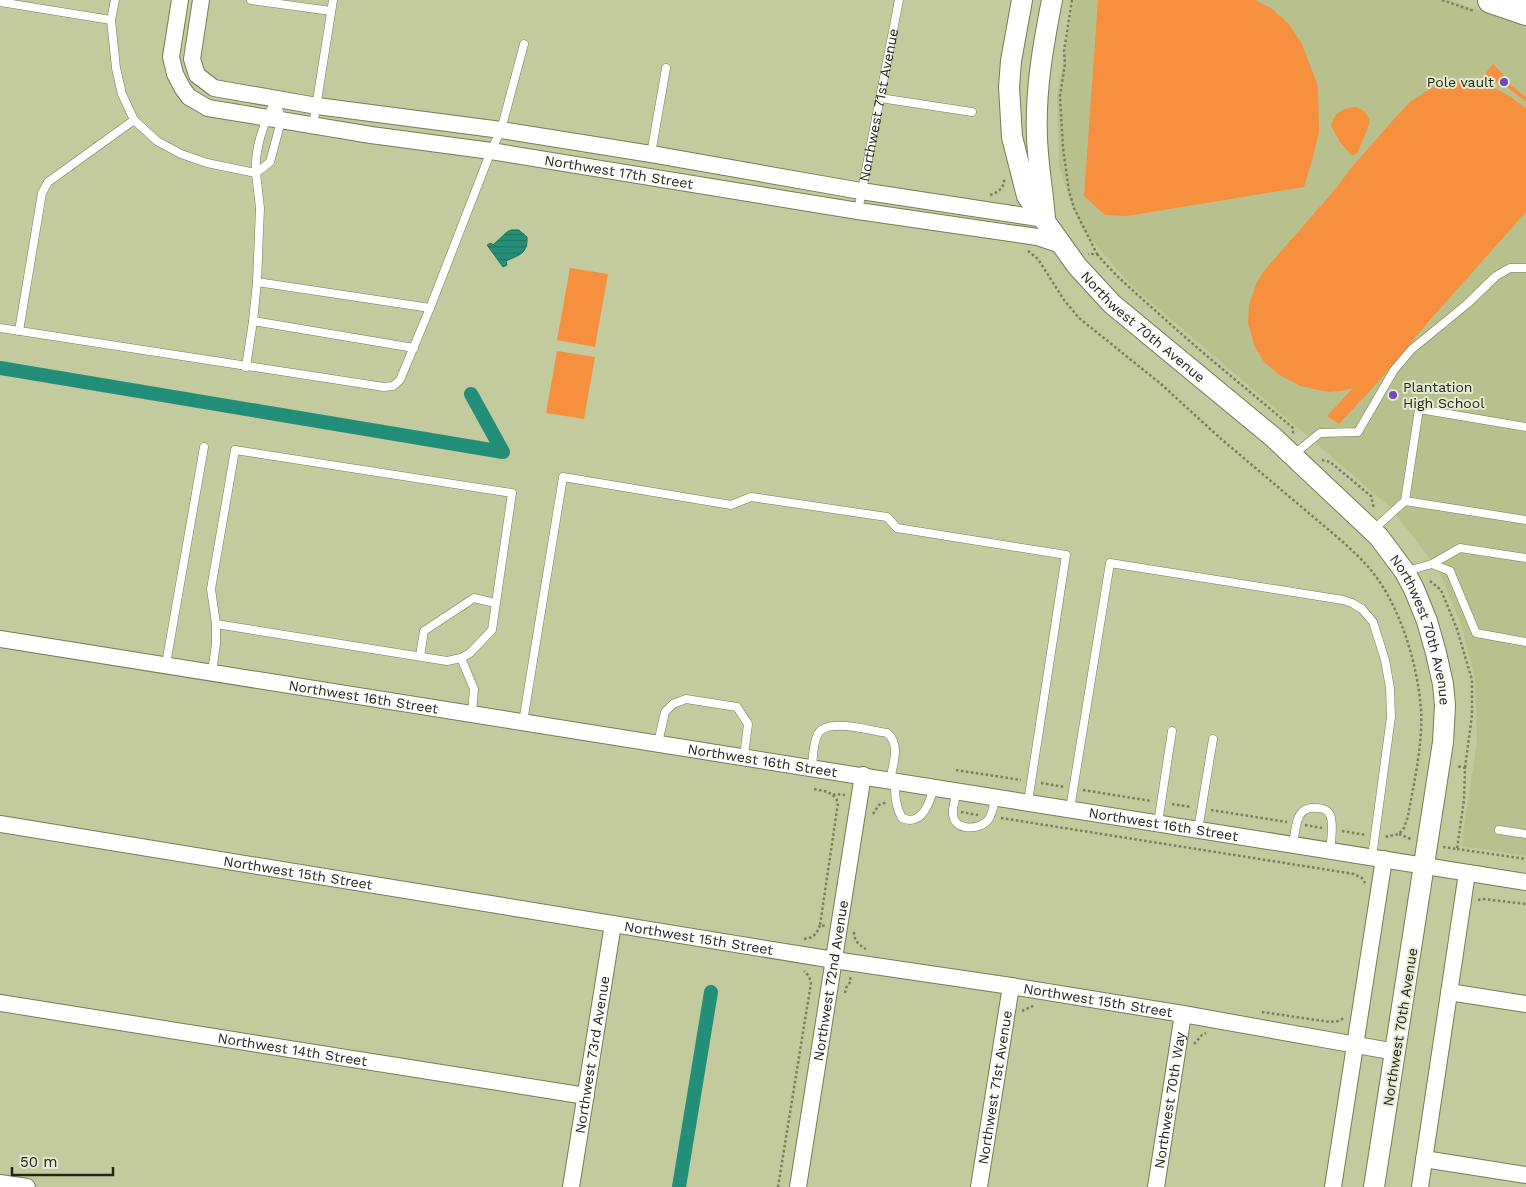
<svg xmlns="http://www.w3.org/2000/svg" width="1526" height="1187" viewBox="0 0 1526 1187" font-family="'Work Sans',sans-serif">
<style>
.built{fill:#b8c18e}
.pitch{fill:#f6903e}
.water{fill:url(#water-rules);stroke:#24705b}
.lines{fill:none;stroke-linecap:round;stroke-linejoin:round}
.canal{stroke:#248f79;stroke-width:14}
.service-casing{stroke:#767c53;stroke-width:9}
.minor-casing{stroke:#767c53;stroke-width:18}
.tertiary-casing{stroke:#767c53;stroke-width:22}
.trunk-casing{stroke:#767c53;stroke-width:28}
.path{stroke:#787e5e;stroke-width:2.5;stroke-dasharray:2.5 2.5;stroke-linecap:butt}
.service{stroke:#fff;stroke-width:8}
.minor{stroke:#fff;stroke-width:16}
.tertiary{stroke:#fff;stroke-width:20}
.trunk{stroke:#fff;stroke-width:26}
.poi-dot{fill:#7146be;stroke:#e4e9d2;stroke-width:2}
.labels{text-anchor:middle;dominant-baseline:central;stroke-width:4;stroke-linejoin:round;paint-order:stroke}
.poi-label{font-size:14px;fill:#232615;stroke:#e4e9d2;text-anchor:end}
.street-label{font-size:14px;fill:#232615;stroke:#e4e9d2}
</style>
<defs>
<pattern id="water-rules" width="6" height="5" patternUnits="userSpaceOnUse" patternTransform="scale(1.25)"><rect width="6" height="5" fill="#248f79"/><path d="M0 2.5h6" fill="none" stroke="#1f7562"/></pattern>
</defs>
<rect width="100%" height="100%" fill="#c3cb9e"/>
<polygon class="built" points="1074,0 1450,0 1526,27 1526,856 1461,846 1477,742 1475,679 1461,624 1439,571 1391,508 1129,283 1082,229 1069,198 1059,166 1057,96"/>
<g class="pitch">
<polygon points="1098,0 1255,0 1271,8 1289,24 1302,44 1318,86 1319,132 1313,157 1304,187 1127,216 1105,215 1084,196"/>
<polygon points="1493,64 1504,75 1502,78 1526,97 1526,102 1499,81 1496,83 1485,74"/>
<path d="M1457,82c33,2 43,6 69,26v104l-96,108 -51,61 -40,43 -12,-8 26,-28 -11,3 -13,1 -15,-3 -14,-3 -22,-12 -14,-12 -10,-17 -6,-22 1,-18 7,-21 7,-12 74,-85 14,-19 43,-49 17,-18 20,-13z"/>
<path d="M1355,107c9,2 12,6 15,15l-12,30 -3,3h-4l-11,-13 -9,-16c2,-13 12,-18 24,-19z"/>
<polygon points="570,268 608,274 595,347 557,340"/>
<polygon points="557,351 595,357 584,419 546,413"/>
</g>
<path class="water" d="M511,230h8l8,7c1,17 -8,18 -21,24l1,4 -4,2 -16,-22 4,-2 2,2 14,-13z"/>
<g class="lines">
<g class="canal">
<polyline points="0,368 503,452 471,394"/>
<polyline points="679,1187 711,992"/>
</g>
<defs>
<g id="service">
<polyline points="251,0 331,11"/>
<polyline points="0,2 111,20"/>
<polyline points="880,98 972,112"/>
<polyline points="313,126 333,0"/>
<polyline points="651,154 666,68"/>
<polyline points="256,173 270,162 281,121 276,99"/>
<path d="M256,173c-2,-26 8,-51 20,-74"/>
<path id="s1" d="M858,211l41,-211"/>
<polyline points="430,308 491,151 501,130 524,44"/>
<polyline points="253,321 257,282"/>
<polyline points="0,328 384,387 393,386 400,380 430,308 257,282 260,208 256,173 207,163 181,154 157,141 134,120 122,94 116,68 111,20 115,0"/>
<polyline points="19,331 42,193 48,182 134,120"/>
<polyline points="246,367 253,321 414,348"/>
<polygon points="235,450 512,493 492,630 470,653 461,658 447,661 216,624 211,589"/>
<polyline points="1293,455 1320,433 1358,432 1394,370 1412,349 1467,304 1496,276 1510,268 1526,268"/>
<polyline points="1405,501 1526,520"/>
<polyline points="1374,529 1405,501 1419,409 1526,427"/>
<polyline points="1432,564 1450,571 1476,633 1526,642"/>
<polyline points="1407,571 1432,564 1460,548 1526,558"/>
<polyline points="420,656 424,631 474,598 495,603"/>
<polyline points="461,658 474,689 472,713"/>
<polyline points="166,664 204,447"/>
<polyline points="212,672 216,644 216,624"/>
<polyline points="523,722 563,477 731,505 751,497 887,517 897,528 1066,555 1028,802"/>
<polyline points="658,743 665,712 673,704 686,699 737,707 748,724 744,756"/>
<path d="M812,767c1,-10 1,-22 5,-31 7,-20 54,-5 70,-3 14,11 6,31 3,47"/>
<path d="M895,781c0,14 0,24 7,37 20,9 28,-16 32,-31"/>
<path d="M957,790c-1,8 -5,17 -4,24 1,18 27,16 35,6 5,-6 6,-16 7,-23"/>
<polyline points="1070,809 1110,563 1343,600 1352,603 1362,609 1373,622 1385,660 1390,688 1391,717 1372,857"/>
<polyline points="1158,823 1172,731"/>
<polyline points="1198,830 1213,739"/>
<polyline points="1499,830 1526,834"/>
<path d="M1293,845c3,-17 2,-40 24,-37 5,0 11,2 13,7 4,8 1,27 0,36"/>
</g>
<g id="minor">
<path id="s2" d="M180,0l-9,57 4,17 8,15 6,8 19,11 163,27 120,16 367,60 179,26 24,8"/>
<polyline points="201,0 192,59 197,75 214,88 317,106 501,130 651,154 861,191 1045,219"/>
<path id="s3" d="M0,639l1526,243"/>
<path id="s4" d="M0,824l834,136 177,26 172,28 213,38"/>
<polyline points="1449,992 1526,1004"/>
<path id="s5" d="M0,1003l586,93"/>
<polyline points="1424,1159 1526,1175"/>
<polyline points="0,1183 27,1187"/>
<path id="s6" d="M571,1187l42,-263"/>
<path id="s7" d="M798,1187l65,-412"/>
<path id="s8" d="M979,1187l32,-201"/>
<path id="s9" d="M1156,1187l27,-173"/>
<polyline points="1333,1187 1384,859"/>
<polyline points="1420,1187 1467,873"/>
</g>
<g id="tertiary">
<path id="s10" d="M1022,0l-11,61 -2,26 3,50 15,59 50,70 35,38 161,133 106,100 26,35 9,17 13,32 9,32 7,31 2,21 -2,37 -69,445"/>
<path d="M1045,219c-2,-27 -7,-54 -8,-81 -2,-47 6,-92 15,-138"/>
</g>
<polyline id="trunk" points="1491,0 1526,12"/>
</defs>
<use href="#service" class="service-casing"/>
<use href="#minor" class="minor-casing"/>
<use href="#tertiary" class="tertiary-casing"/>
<use href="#trunk" class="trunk-casing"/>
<g class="path">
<polyline points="1072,0 1064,51 1065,64 1060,96 1063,148 1069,191 1074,208 1097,254 1088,254"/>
<polyline points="1442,0 1474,11"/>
<path d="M990,195c9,-3 15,-8 14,-17"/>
<path d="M1028,251l10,8 26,41 15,18 82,66 59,54 123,104c13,12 26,24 36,39 24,35 39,87 42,129 2,33 -7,73 -13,106l-4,12 -5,6 -15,3"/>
<path d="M1097,254c18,22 40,40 61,59 44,40 90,77 135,115v6"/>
<polyline points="1322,460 1330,462 1371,496 1374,509"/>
<polyline points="1430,581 1441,590 1457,629 1472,680 1472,715 1465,768"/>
<polyline points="956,770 1021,780"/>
<polyline points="1041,783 1065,787"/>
<path d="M814,789c11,2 20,3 24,14l-18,122 5,1"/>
<polyline points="1083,790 1151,801"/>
<polyline points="833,795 836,794 845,795"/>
<polyline points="1172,804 1191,807"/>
<polyline points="1211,810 1287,822"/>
<polyline points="961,812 978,815"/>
<polyline points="873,814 879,805 887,802"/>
<polyline points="1001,818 1354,874 1362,878 1365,883"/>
<polyline points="1305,825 1322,828"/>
<polyline points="1342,831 1366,835"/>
<polyline points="1399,834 1411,839"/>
<polyline points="1443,847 1457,849 1464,800 1465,768 1456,766"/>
<polyline points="1457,849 1526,859"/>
<polyline points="1478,900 1483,899 1526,904"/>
<path d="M854,932c0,9 5,13 12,17"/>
<path d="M804,939c9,-1 13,-5 16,-14"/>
<polyline points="845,993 846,988 851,981 850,977"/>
<polyline points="1022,1011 1035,1005"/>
<polyline points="1262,1012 1330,1022 1338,1021 1344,1018"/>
<polyline points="1194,1044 1202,1035 1206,1033"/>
<polyline points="778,1187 811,983 809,976 804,971"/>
</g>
<use href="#service" class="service"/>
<use href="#minor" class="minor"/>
<use href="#tertiary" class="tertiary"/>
<use href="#trunk" class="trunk"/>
</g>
<g class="poi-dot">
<circle cx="1504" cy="82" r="5"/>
<circle cx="1393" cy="395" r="5"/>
</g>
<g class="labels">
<g class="poi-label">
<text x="1494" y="82">Pole vault</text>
<text x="1403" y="387" text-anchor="start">Plantation<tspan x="1403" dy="16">High School</tspan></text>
</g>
<g class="street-label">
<text stroke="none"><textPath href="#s1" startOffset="108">Northwest 71st Avenue</textPath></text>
<text stroke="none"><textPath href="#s2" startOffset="540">Northwest 17th Street</textPath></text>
<text stroke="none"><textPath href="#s10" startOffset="375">Northwest 70th Avenue</textPath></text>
<text stroke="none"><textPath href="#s10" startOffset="795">Northwest 70th Avenue</textPath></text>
<text stroke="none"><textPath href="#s3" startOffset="368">Northwest 16th Street</textPath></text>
<text stroke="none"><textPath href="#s3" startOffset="772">Northwest 16th Street</textPath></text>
<text stroke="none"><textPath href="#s3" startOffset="1178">Northwest 16th Street</textPath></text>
<text stroke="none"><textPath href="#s4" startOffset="302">Northwest 15th Street</textPath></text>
<text stroke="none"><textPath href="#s4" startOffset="708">Northwest 15th Street</textPath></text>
<text stroke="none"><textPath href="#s7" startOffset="209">Northwest 72nd Avenue</textPath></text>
<text stroke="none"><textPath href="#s4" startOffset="1112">Northwest 15th Street</textPath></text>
<text transform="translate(1400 1027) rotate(-81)">Northwest 70th Avenue</text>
<text stroke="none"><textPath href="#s5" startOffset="296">Northwest 14th Street</textPath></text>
<text stroke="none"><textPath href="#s6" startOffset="134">Northwest 73rd Avenue</textPath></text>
<text stroke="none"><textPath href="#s8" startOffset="101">Northwest 71st Avenue</textPath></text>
<text stroke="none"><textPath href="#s9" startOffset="88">Northwest 70th Way</textPath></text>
</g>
</g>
<path d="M12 1167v8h101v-8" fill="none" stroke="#232615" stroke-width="2.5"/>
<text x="20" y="1167" font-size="15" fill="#232615" stroke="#e4e9d2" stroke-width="4" paint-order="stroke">50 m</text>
</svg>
